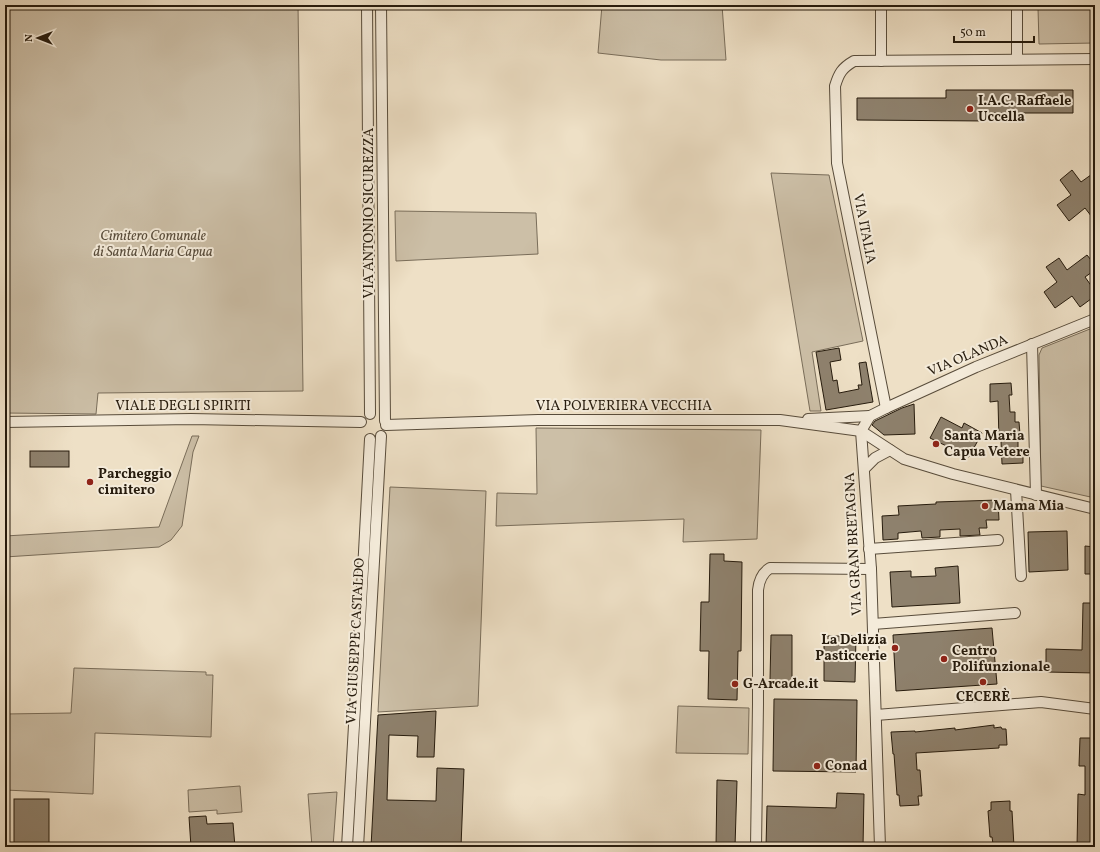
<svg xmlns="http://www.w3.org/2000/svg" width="1100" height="852" viewBox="0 0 1100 852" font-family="Vollkorn,serif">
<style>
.green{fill:#ccbfa7;stroke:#796d5a}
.building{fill:#8e816d;stroke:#261b0d}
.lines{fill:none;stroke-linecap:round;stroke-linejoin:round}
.minor-casing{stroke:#584c3b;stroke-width:12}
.minor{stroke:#f4ebda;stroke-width:10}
.poi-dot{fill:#8f2418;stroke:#f4ebda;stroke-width:1.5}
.labels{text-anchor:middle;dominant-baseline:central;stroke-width:4;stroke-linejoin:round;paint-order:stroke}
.poi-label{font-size:14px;font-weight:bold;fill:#261b0d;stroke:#f4ebda;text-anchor:start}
.street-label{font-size:14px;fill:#261b0d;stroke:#f4ebda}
.park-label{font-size:14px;font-style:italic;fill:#584c3b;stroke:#f4ebda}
</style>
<rect width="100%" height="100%" fill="#eee0c6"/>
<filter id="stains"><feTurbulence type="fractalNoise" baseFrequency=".005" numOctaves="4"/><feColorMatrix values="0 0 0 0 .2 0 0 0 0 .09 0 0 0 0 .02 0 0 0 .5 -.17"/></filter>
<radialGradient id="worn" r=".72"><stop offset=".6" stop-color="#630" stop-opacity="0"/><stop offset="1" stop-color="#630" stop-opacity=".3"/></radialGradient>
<g class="green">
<polygon points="5,5 298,5 303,391 98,393 96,414 5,413"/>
<polygon points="602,5 722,5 726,60 661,60 598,53"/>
<polygon points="1038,8 1095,8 1095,43 1039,44"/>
<polygon points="771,173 829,175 863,341 812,352 821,411 810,411"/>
<polygon points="395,211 536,213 538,254 396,261"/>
<polygon points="1095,327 1095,498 1041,486 1039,355 1042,348"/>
<polygon points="536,428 761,430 757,539 683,542 684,519 496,526 497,493 537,494"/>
<polygon points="192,436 199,436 193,452 182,526 171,540 159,547 5,557 5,536 159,527"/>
<polygon points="390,487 486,491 478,706 378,712"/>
<polygon points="74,668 206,672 206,675 213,675 211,737 95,733 93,794 5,790 5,714 71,713"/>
<polygon points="678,706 749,708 748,754 676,753"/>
<polygon points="240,786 242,812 217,814 217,810 189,812 188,790"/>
<polygon points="337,792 333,847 312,847 308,794"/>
</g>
<g class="building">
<polygon points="946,90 1073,90 1073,113 986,113 986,121 857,120 857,98 946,98"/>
<polygon points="1072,170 1081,182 1095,172 1095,221 1085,208 1069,221 1057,205 1071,195 1060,180"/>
<polygon points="1087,255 1095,265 1095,270 1085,277 1095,291 1095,296 1080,307 1072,296 1055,308 1044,292 1057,282 1046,267 1059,258 1067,270"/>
<polygon points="839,348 841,360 830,362 833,381 837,380 839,393 859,389 858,385 862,385 859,363 866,362 873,402 826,410 816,352"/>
<polygon points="1011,383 1012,395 1009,395 1010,412 1015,412 1015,422 1019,422 1020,434 1018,434 1018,451 1023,451 1023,463 1002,464 1001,441 999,441 998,401 990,402 990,384"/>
<polygon points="914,404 915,434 884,435 872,425 875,421 902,408"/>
<polygon points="941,417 962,428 964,423 982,433 969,457 930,438"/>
<rect x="30" y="451" width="39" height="16"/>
<polygon points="998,500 999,520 986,520 987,528 979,528 980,535 960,536 960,529 940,530 940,537 922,538 921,531 898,533 898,539 883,540 882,516 899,515 898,506 936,504 936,502"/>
<polygon points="1067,531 1068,570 1029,572 1028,532"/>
<polygon points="1085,546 1095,547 1095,574 1085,574"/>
<polygon points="710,554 724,554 724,561 742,562 741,651 738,651 737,700 708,699 709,651 700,651 701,602 709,602"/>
<polygon points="958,566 960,603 892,607 890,572 911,571 911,577 936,576 935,568"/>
<polygon points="1083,603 1095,603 1095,673 1046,672 1046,649 1082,650"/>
<polygon points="992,628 997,684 896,691 893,635"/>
<polygon points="771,635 792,635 792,681 770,680"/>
<polygon points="824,636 856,636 855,682 824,681"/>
<polygon points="774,699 857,700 856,772 773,771"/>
<polygon points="436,711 434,757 417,757 418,736 389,735 387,800 436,801 437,768 464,769 461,847 371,847 378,715"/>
<polygon points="994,725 994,728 1001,727 1002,729 1006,729 1007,745 999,745 999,748 916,753 917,770 920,770 922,796 918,796 919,805 900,806 899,795 897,795 894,754 893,754 891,732 915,731 915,732 955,728 955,730"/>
<polygon points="1080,738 1095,738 1095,847 1077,847 1078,794 1085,795 1085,766 1079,766"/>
<polygon points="717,780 737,781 735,847 716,847"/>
<polygon points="837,793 864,794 863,847 766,847 767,806 836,808"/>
<rect x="14" y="799" width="35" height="48"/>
<polygon points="1010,801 1010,811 1012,811 1014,847 998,847 998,844 993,844 992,837 990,837 988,811 991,810 991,802"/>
<polygon points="206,816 207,824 233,823 235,847 191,847 189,817"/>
</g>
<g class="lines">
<defs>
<g id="minor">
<polyline points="367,5 370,414"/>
<polyline points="381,5 385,421"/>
<polyline points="881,5 881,61"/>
<polyline points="1017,59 1017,5"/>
<polyline points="1032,344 1036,495"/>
<path d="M886,408l-49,-245 -2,-77c4,-13 7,-18 19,-25l241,-2"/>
<polyline points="808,419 870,416"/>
<polyline points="5,422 191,419 361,422"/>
<polyline points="386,425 538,420 780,420 861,431 904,459 953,474 1095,509"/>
<polyline points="861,431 871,569 880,847"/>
<polyline points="861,431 870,416 886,408 976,367 1095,319"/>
<polyline points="864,469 875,458 890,450"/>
<polyline points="1016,490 1021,576"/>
<polyline points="869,549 998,540"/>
<polyline points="873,624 1015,613"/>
<polyline points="876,715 1041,702 1095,709"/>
<polyline points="347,847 364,552 370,439"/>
<polyline points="358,847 381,436"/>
<path d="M756,847l2,-143v-114c1,-10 4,-17 12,-22l101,1"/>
</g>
</defs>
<use href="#minor" class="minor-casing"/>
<use href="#minor" class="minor"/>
</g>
<g class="poi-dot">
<circle cx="970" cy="109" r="4"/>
<circle cx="936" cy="444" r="4"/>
<circle cx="90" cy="482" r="4"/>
<circle cx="985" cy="506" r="4"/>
<circle cx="895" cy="648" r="4"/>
<circle cx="944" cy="659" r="4"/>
<circle cx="983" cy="682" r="4"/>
<circle cx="735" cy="684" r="4"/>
<circle cx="817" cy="766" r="4"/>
</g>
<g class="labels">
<g class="poi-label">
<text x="978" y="101">I.A.C. Raffaele<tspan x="978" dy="16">Uccella</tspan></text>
<text x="944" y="436">Santa Maria<tspan x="944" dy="16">Capua Vetere</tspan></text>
<text x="98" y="474">Parcheggio<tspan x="98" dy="16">cimitero</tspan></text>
<text x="993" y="506">Mama Mia</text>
<text x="887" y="640" text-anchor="end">La Delizia<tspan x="887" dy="16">Pasticcerie</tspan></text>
<text x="952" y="651">Centro<tspan x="952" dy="16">Polifunzionale</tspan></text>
<text x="743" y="684">G-Arcade.it</text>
<text x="983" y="697" text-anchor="middle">CECERÈ</text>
<text x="825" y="766">Conad</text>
</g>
<g class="street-label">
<text transform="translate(369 213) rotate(-90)">VIA ANTONIO SICUREZZA</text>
<text transform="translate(864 229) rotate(79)">VIA ITALIA</text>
<text transform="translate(968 356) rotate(-23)">VIA OLANDA</text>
<text x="183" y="406">VIALE DEGLI SPIRITI</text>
<text x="624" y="406">VIA POLVERIERA VECCHIA</text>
<text transform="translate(854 544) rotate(-93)">VIA GRAN BRETAGNA</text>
<text transform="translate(356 641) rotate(-87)">VIA GIUSEPPE CASTALDO</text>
</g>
<g class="park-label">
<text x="153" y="236">Cimitero Comunale<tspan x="153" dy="16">di Santa Maria Capua</tspan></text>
</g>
</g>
<rect width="1100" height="852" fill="none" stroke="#eee0c6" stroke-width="20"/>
<rect x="6" y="6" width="1088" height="840" fill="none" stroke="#261b0d" stroke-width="2"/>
<rect x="10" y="10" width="1080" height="832" fill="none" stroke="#261b0d"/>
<g transform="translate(38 38) rotate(270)" stroke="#f4ebda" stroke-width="3" paint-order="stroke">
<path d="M0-3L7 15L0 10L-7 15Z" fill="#261b0d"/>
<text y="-6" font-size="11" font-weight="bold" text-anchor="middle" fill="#261b0d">N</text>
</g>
<path d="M954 36v6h80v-6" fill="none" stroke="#261b0d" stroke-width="2"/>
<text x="960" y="36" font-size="12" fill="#261b0d" stroke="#f4ebda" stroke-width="3" paint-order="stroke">50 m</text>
<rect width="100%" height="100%" filter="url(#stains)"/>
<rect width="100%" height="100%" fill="url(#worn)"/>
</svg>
